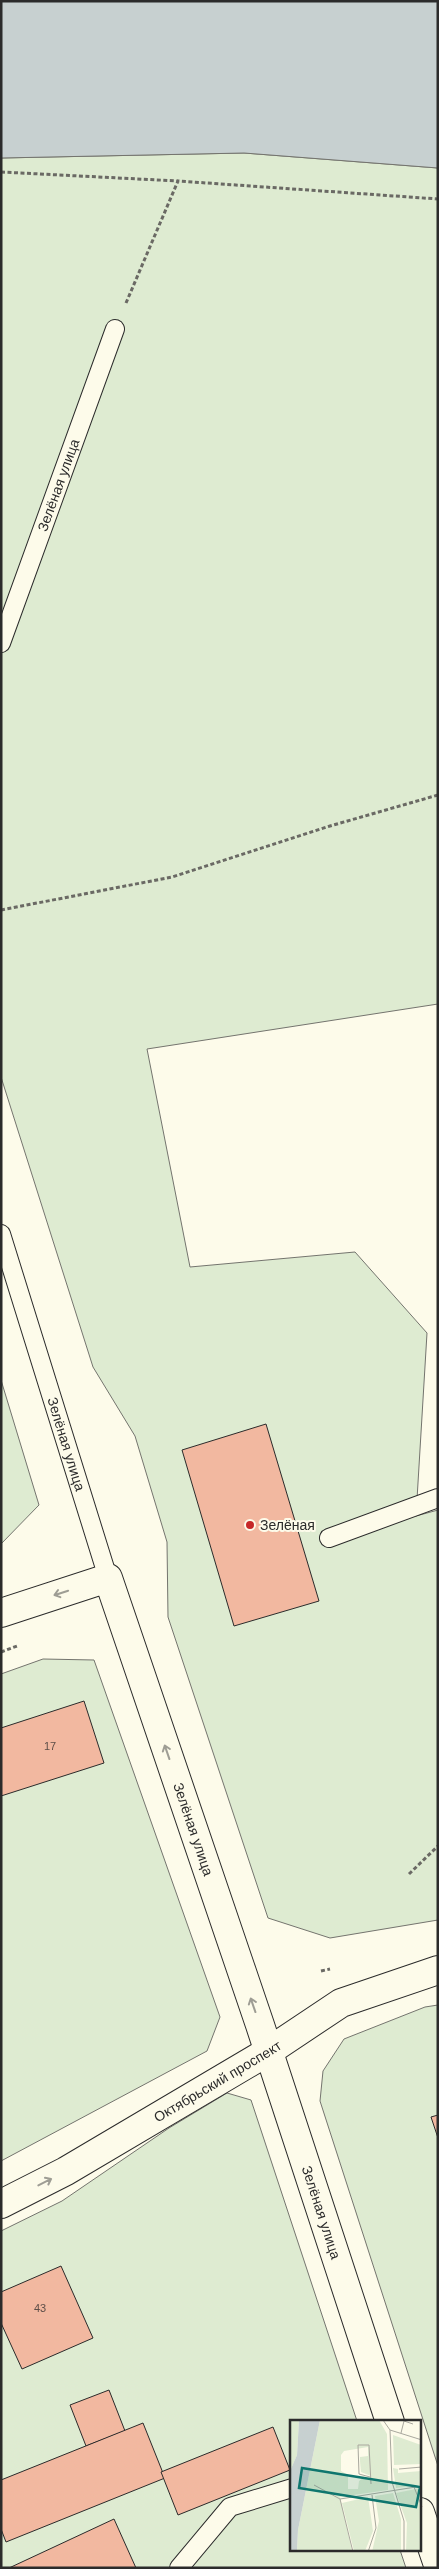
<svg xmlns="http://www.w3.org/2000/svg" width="439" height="2569" viewBox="0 0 439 2569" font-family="Helvetica,sans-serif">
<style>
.green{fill:#deebd1;stroke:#74746e}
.water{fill:#c7d0d0;stroke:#74746e}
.building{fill:#f2b8a0;stroke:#2b2b2b}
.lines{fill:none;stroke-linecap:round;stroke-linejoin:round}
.service-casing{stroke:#2b2b2b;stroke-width:20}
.minor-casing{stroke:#2b2b2b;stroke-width:30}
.path{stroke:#6a6964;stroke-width:3;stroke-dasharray:4 2.5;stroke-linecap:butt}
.service{stroke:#fdfbea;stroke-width:18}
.minor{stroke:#fdfbea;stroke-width:28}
.oneway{stroke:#9e9d94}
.poi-dot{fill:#c62828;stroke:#fdfbea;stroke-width:2}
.labels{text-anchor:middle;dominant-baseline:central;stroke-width:4;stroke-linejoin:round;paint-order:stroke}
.number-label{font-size:11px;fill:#5d4e48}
.street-label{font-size:14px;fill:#2b2b2b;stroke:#fdfbea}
.poi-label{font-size:14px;fill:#2b2b2b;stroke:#fdfbea;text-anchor:start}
.inset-road{fill:none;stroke:#a9a89e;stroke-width:1}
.view{fill:#0f766e;fill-opacity:0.15;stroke:#0f766e;stroke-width:2.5}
.inset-edge{fill:none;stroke:#2b2b2b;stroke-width:2.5}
</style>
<rect width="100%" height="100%" fill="#fdfbea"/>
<g class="green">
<polygon points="244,153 438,168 438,1004 147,1049 190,1267 355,1252 427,1333 416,1516 438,1510 438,1920 330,1938 268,1918 168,1617 167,1542 135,1436 93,1367 1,1077 1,158"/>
<polygon points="1,1380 39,1505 1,1544"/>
<polygon points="43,1659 94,1660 220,2017 207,2051 1,2161 1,1674"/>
<polygon points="438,2005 438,2466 320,2101 323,2071 344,2039 425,2007"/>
<polygon points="227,2093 251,2100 357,2421 292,2422 292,2550 400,2550 406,2568 1,2568 1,2231 62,2201 169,2128"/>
</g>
<polygon class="water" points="1,1 438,1 438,168 244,153 1,158"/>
<g class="building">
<polygon points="266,1424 319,1601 234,1626 182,1450"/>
<polygon points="84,1701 104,1763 1,1796 1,1728"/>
<polygon points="438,2115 438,2138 431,2117"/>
<polygon points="61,2266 93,2338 22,2369 1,2323 1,2292"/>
<polygon points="109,2390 125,2431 86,2446 70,2405"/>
<polygon points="143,2423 165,2478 6,2542 1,2529 1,2480"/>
<polygon points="273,2427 290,2470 178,2515 161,2472"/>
<polygon points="114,2519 136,2568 9,2568"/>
</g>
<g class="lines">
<defs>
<g id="service">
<path id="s1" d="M1,643l114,-314"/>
<path id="s2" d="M1,1234l107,344"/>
<polyline points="329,1538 438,1498"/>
<polyline points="179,2568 230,2507 292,2488"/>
</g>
<g id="minor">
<path id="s3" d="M1,1613l107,-35 152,447 130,397"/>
<path id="s4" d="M1,2204l65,-33 203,-120 72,-48 97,-33"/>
<polyline points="420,2512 438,2565"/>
</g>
</defs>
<use href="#service" class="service-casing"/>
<use href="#minor" class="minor-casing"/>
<g class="path">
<polyline points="1,172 178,181"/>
<polyline points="126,303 178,181 438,199"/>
<polyline points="1,910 172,877 330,826 438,795"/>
<polyline points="1,1652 17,1646"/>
<polyline points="409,1874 438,1846"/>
<polyline points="321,1971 330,1969"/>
</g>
<use href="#service" class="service"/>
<use href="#minor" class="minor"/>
</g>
<defs><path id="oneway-shaft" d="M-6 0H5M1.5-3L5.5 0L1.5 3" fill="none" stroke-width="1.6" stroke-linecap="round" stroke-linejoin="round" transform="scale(1.25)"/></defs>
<g class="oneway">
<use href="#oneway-shaft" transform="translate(61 1593) rotate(162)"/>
<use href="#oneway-shaft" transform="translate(167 1752) rotate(-109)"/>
<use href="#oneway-shaft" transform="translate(253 2005) rotate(-109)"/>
<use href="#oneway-shaft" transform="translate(45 2182) rotate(-27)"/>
</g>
<circle class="poi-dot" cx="250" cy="1525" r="5"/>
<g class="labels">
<g class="number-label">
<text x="50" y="1746">17</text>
<text x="40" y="2308">43</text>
</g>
<g class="street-label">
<text stroke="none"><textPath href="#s1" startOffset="168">Зелёная улица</textPath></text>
<text stroke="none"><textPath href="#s2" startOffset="220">Зелёная улица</textPath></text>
<text stroke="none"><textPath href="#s3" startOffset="378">Зелёная улица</textPath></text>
<text stroke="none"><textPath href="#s4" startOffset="249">Октябрьский проспект</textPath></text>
<text stroke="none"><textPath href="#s3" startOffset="782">Зелёная улица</textPath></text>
</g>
<g class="poi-label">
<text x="260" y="1525">Зелёная</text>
</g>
</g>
<g transform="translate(290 2420)">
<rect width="131" height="131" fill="#fdfbea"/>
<path d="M0,0h9l-2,35 -7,16zM30,0h59l8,14 1,56 -48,7 12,54 -55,1 1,-22zM78,27v9l-8,1v4l1,11 10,4v4l-8,-2 -4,3 -1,8h-10v-14l-7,-4v-16l3,-4zM103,15l28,10v19l-27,1zM103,48l5,1v4l23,-2v14l-25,3zM131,68v63h-15l1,-28 -11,-30zM103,73l8,26v32l-29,1 7,-31 -4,-25zM78,77l5,34 -8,20h-11l-12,-48z" fill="#deebd1" fill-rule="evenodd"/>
<path d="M9,0h21l-22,110 -1,21h-7v-80l7,-16z" fill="#c7d0d0"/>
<path class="inset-road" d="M93,0l7,10 32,10M100,10l2,52 12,39v31M111,13l3,-12 9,3M109,49l23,-2M80,57l-11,-3 -1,-29h11l2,39M24,65l26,14 82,-13M124,67l8,20M50,79l13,53M78,132l8,-24 -4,-33"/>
<path class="view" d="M12,48l118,19 -4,20 -117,-19z"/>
<rect width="131" height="131" class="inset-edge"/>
</g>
<rect width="439" height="2569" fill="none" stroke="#2b2b2b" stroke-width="5"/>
</svg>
